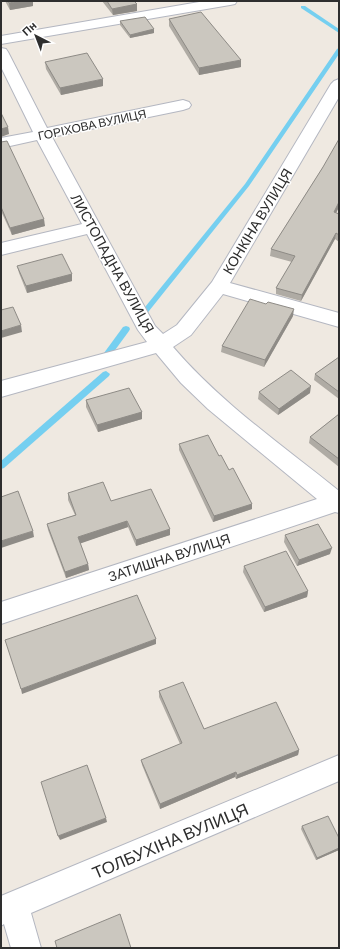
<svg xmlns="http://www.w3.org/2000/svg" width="340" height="949" viewBox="0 0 340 949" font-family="Barlow,sans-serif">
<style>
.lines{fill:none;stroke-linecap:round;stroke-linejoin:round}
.stream{fill:#75cff0;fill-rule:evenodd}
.street-casing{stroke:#b4b7c1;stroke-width:2}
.street{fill:#fff;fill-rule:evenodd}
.wall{fill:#afaba4}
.shaded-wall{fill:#8e8b86}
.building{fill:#cbc7bf;stroke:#8e8b86}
.labels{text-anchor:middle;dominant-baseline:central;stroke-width:3;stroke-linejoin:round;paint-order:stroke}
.far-street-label{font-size:12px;fill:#2e2e2e;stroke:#fff}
.street-label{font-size:14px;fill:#2e2e2e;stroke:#fff}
.near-street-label{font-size:17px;fill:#2e2e2e;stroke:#fff}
</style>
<rect width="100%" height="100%" fill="#efe9e1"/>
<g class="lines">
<g class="stream">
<polygon points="301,6 305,6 339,29 339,33 301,8"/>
<polygon points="339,48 339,54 249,186 145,316 141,316 139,314 141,312 245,184 337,49"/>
<polygon points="126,326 129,327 130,329 129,331 110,357 104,357 103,355 104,353 123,327"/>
<polygon points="106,371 110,374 109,376 4,468 1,469 1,461 103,372"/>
</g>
<defs>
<g id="street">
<polygon points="205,1 237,1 235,4 230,5 1,44 1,36"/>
<path d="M1,48l5,1 2,3 39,76 136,-28 6,2 2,3 -2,3 -6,2 -131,27 103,189 8,8 14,-9 35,-43 119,-198 3,-3 5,-2v18l-109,186 109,30v14l-116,-33 -32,41 -18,12c48,56 109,98 166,144v22l-4,-1 -334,112v-22l316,-103 -109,-90 -27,-26 -25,-30 -155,44v-16l146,-39 -9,-12 -51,-96 -86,21v-12l81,-19 -45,-84 -36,8v-10l32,-6 -32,-65z"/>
<polygon points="339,755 339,781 31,913 41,948 11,948 4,924 1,926 1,896"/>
</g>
</defs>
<use href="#street" class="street-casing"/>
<use href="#street" class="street"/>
</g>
<g class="wall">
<polygon points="5,1 33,1 33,6 10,10"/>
<polygon points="102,1 134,1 137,4 137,11 113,15"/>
<polygon points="169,19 241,67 199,75 169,26"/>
<polygon points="120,21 154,29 154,33 130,38 120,25"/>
<polygon points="45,62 103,86 61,95 46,69"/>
<polygon points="1,142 45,226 12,235 1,211"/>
<polygon points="323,167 339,207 336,213 339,214 339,242 335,239 301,301 276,294 276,288 292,262 270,256 271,249"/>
<polygon points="17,266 72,274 72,281 27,293 19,273"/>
<polygon points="293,316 264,367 221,352 222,346"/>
<polygon points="339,357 339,399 314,380 315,374"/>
<polygon points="259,392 310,393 278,415 258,399"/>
<polygon points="86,400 142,412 142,419 98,432 86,407"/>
<polygon points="339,414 339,467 309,443 310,437"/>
<polygon points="179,444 219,456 252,504 252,509 213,522 179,450"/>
<polygon points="68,493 111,501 170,535 136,546 128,527 80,543 88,564 89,570 66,578 48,530 47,524 75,515 68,500"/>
<polygon points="285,535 330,554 297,566 284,542"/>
<polygon points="244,566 308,591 307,597 264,612 243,572"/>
<polygon points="159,691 204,729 299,750 298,755 236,779 235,777 160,809 142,765 141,760 180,744 159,697"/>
<polygon points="302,826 339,838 339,850 316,860 301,829"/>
</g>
<g class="shaded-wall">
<polygon points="20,1 33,1 33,6 10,10 9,3"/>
<polygon points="137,4 137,11 113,15 112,9"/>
<polygon points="154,29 154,33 130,38 130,35"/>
<polygon points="241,60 241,67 199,75 199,68"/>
<polygon points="103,79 103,86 61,95 60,88"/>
<polygon points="8,127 9,134 1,137 1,129"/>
<polygon points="339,202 339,207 333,219 334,212"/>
<polygon points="44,219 45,226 12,235 10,228"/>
<polygon points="336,233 335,239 301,301 302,295"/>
<polygon points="72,274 72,281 27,293 26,286"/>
<polygon points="294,309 293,316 264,367 265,360"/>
<polygon points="21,325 22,332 1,338 1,331"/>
<polygon points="311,386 310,393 278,415 279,409"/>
<polygon points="142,412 142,419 98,432 97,425"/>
<polygon points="252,504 252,509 213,522 214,516"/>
<polygon points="127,521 128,527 79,544 78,537"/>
<polygon points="170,529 170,535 136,546 136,540"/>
<polygon points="33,531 34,537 1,548 1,541"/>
<polygon points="332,548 330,554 297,566 299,560"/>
<polygon points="88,564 89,570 66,578 65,572"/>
<polygon points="308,591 307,597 264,612 265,607"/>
<polygon points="156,639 156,644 22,694 21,689"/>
<polygon points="299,750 298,755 236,779 237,775"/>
<polygon points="236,772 235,777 160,809 160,804"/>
<polygon points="106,818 107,822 60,840 58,836"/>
<polygon points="339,848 339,850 316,860 317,858"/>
</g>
<g class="building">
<polygon points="8,1 20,1 9,3"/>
<polygon points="107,1 134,1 137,4 112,9"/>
<polygon points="201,12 241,60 199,68 169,19"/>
<polygon points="145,17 154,29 130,35 120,21"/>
<polygon points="87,53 103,79 60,88 45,62"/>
<polygon points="1,113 8,127 1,129"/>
<polygon points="339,139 339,202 334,212 339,214 339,235 336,233 302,295 276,288 295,256 271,249 323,167"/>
<polygon points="7,141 44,219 10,228 1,207 1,142"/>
<polygon points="62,254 72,274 26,286 17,266"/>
<polygon points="250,299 266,304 268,302 294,309 265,360 222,346"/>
<polygon points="13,307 21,325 1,331 1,310"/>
<polygon points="339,357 339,392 315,374"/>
<polygon points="291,370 311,386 279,409 259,392"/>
<polygon points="129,388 142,412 97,425 86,400"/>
<polygon points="339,414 339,459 310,437"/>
<polygon points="208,435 219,456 221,455 229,470 233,468 252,504 214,516 179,444"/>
<polygon points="103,482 111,501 151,489 170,529 136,540 127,521 78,537 88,564 65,572 47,524 76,515 68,493"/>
<polygon points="18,491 33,531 1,541 1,497"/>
<polygon points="318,524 332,548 299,560 285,535"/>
<polygon points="286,551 308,591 265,607 244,566"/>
<polygon points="137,595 156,639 21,689 5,640"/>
<polygon points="183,682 204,729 276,702 299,750 237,775 236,772 160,804 141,760 182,743 159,691"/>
<polygon points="87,765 106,818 58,836 41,782"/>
<polygon points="328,816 339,838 339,848 317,858 302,826"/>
<polygon points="120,914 131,948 57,948 55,941"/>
</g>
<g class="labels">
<g class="far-street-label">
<text transform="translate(92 124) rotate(-12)">ГОРІХОВА ВУЛИЦЯ</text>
</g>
<g class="street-label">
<text transform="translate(257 221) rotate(-59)">КОНКІНА ВУЛИЦЯ</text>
<text transform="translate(113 263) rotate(61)">ЛИСТОПАДНА ВУЛИЦЯ</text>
<text transform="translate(169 557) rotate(-18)">ЗАТИШНА ВУЛИЦЯ</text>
</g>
<g class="near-street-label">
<text transform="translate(170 840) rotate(-23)">ТОЛБУХІНА ВУЛИЦЯ</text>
</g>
</g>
<rect width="340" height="949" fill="none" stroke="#2e2e2e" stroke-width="4"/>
<g transform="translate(36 36) rotate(318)" stroke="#ffffff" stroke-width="3" paint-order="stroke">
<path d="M0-3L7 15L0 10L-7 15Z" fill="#2e2e2e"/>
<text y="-6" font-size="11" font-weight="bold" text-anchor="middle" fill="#2e2e2e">Пн</text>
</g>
</svg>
